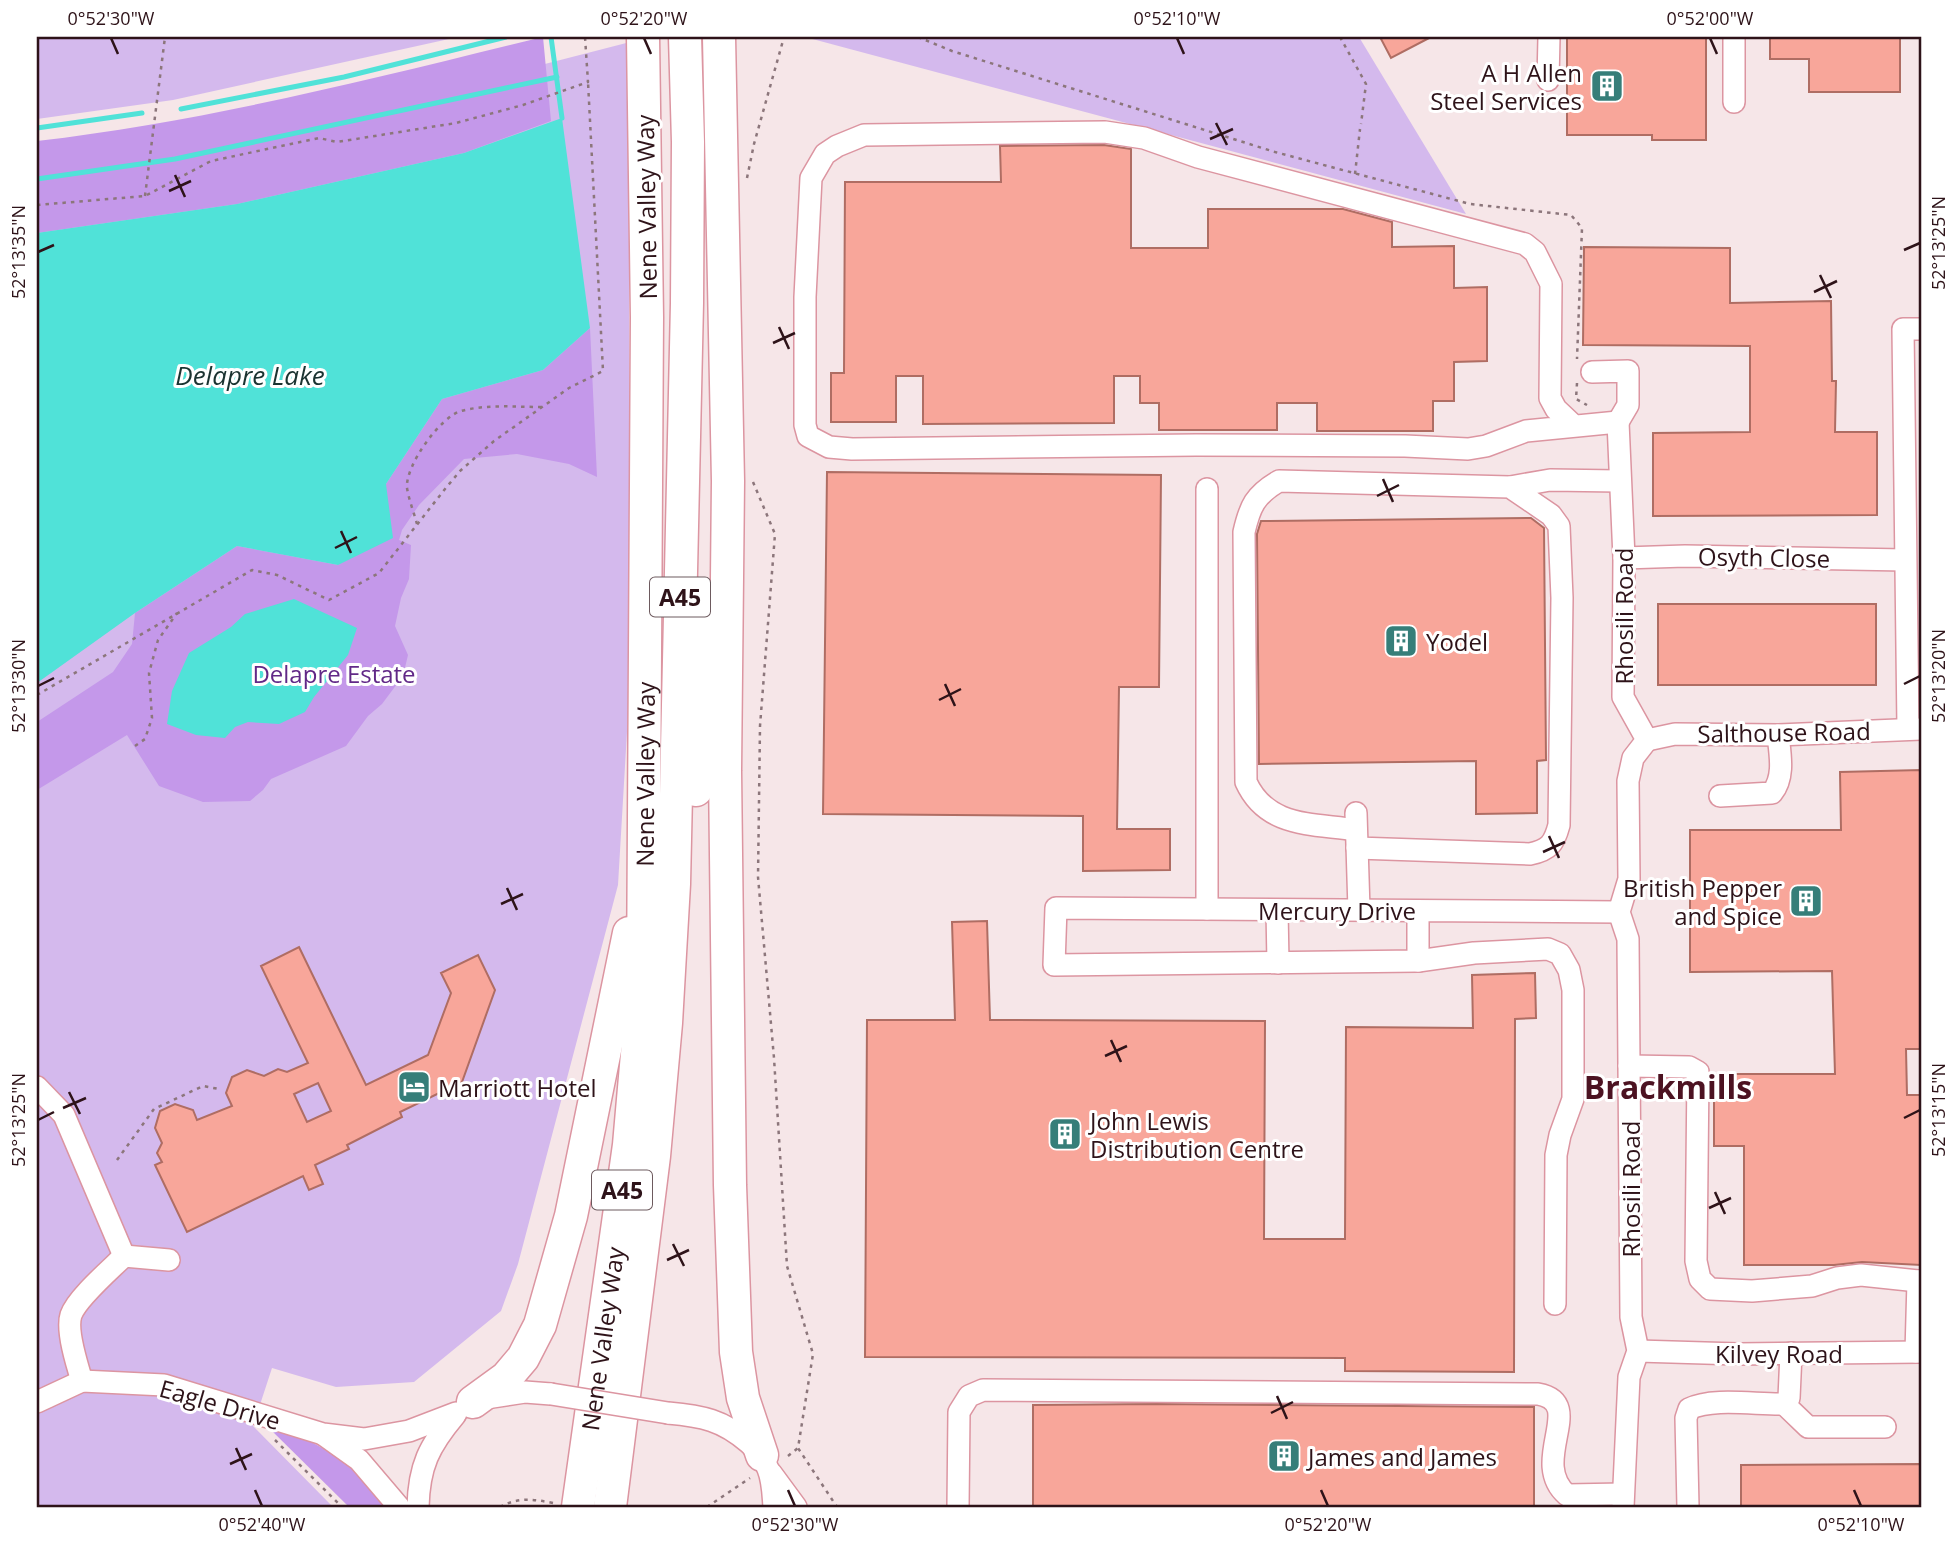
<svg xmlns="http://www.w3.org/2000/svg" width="1958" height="1544" viewBox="0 0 1958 1544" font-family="'Open Sans',sans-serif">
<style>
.green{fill:#d4b9ed}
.forest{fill:#c498ea}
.water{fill:#50e2d8}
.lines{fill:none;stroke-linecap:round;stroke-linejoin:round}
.stream{stroke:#50e2d8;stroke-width:5}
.building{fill:#f8a69a;stroke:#af6d63;stroke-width:2;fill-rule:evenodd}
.minor-casing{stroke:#dc95a1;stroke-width:24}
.highway-casing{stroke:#dc95a1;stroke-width:35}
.path{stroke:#8c767b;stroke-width:2.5;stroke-dasharray:3.5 5;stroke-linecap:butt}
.minor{stroke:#fff;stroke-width:21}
.highway{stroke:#fff;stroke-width:32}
.minor-bridge-casing{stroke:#dc95a1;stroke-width:24;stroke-linecap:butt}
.minor-bridge{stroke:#fff;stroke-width:21}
.ticks{fill:none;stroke:#2e1319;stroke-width:2.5}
.labels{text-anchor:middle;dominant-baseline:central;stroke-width:6;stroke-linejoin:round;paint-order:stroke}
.shield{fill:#fff;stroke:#6d5a5e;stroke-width:2}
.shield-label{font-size:23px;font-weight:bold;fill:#2e1319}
.poi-label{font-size:24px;fill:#2e1319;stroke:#fff;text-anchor:start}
.street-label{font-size:24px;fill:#2e1319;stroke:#fff}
.park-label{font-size:24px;fill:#612887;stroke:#fff}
.water-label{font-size:26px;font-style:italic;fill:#1b3331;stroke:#fff}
.district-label{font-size:32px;font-weight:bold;fill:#4c1221;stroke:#fff}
.neatline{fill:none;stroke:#2e1319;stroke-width:2.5}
.ticks-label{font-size:18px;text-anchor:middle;fill:#2e1319}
</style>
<rect width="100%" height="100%" fill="#f6e6e8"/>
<g class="green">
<polygon points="37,37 458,37 173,100 37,119"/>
<polygon points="805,37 1359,37 1466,214"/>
<polygon points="634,41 629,206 630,681 618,885 518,1264 501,1311 414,1382 336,1387 272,1368 253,1426 333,1507 37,1507 37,177 498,76"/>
</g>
<g class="forest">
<path d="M543,37l8,84 -87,32 -227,51 -200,29v-92c171,-20 339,-63 506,-104z"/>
<polygon points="590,328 597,477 569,464 517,454 464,459 419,505 402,530 399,540 411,545 409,579 401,598 395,626 408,655 403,676 382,704 368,716 346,746 271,779 263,790 250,801 203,802 159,786 127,735 37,790 37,722 113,672 132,644 135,613 237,546 338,565 386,484 442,399 543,370"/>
<path d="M275,1424c50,23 79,40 114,83h-40l-79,-78 -1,-4z"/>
</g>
<g class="water">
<polygon points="562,118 590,328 543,370 442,399 386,484 393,538 338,565 237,546 135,613 37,683 37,233 237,204 464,153"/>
<polygon points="294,599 357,628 348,655 314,697 305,712 279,724 248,722 235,727 225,738 196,735 167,724 172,691 189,653 231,627 245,614"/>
</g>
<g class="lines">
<g class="stream">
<polyline points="551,37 562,118"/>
<polyline points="181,109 344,77 506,37"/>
<polyline points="37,128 142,113"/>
<polyline points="37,179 175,159 557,77"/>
</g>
</g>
<g class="building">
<polygon points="1380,37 1431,37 1391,58"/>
<polygon points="1567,37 1706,37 1706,140 1652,140 1652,135 1567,135"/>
<polygon points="1770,37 1900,37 1900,92 1809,92 1809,59 1770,59"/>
<polygon points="1104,145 1131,149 1131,248 1208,248 1208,209 1343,209 1392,222 1392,247 1454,246 1454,288 1487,287 1487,361 1454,362 1454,401 1433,401 1433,431 1317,431 1317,403 1277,403 1277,430 1159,430 1159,403 1140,403 1140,376 1114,376 1114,423 923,424 923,376 896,376 896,422 831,422 831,373 844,373 845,182 1001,182 1000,146"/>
<polygon points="1584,247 1730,248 1730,303 1831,301 1832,381 1836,381 1835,432 1877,432 1877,515 1653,516 1653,433 1750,432 1750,346 1583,345"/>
<polygon points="827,472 1161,475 1159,687 1119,687 1117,829 1170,829 1170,870 1083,871 1083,816 823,814"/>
<polygon points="1531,518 1544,528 1546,760 1537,761 1537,813 1476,814 1476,761 1259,764 1257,534 1261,521"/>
<rect x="1658" y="604" width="218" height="81"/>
<polygon points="1921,770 1921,1049 1906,1049 1907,1095 1921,1095 1921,1265 1862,1262 1834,1265 1744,1265 1744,1146 1714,1146 1714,1074 1835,1074 1832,971 1690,972 1690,830 1841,830 1840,772"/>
<polygon points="987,921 990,1020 1265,1021 1264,1239 1345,1239 1346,1027 1473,1028 1472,975 1535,973 1536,1018 1515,1019 1514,1372 1345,1371 1345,1358 865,1357 867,1020 955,1020 952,922"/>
<path d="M299,947l67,138 62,-30 23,-62 -10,-20 37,-18 17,35 -33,92 -62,30 2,5 -55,28 2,4 -34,16 8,19 -14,6 -6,-14 -116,56 -32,-67 7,-3 -5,-9 5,-10 -7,-15 5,-17 15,-7 18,6 4,10 35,-14 -6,-13 6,-16 15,-7 17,6 14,-7 9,3 21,-9 -47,-97zM318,1083l13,28 -24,11 -13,-28z"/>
<polygon points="1157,1404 1534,1407 1534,1507 1033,1507 1033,1405"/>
<polygon points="1921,1464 1921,1507 1741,1507 1741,1465"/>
</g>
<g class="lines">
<defs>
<g id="minor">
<polyline points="1548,80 1549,37"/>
<polyline points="1734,102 1734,37"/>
<polyline points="1592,372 1628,371 1628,405 1618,422"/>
<polyline points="1618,422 1624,558 1623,697 1647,740 1633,758 1628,781 1629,879 1619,912 1628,939 1631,1317 1638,1351 1629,1377 1623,1507"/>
<polyline points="1574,426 1556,409 1550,398 1551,284 1535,252 1525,244 1198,157 1144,138 1105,132 864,135 837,146 825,154 811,178 805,297 805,425 808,436 829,447 852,449 1196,445 1405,446 1468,449 1486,446 1526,431 1618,422"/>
<polyline points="1510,487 1550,480 1619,481"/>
<polyline points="1624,558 1685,556 1905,560"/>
<polyline points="1908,728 1903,329 1921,329"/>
<polyline points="1647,740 1675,734 1778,735 1921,729"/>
<path d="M1720,796l52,-3c13,-16 8,-39 6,-58"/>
<polyline points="1356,813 1359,910"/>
<path d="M1356,830c-44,-7 -89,-2 -110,-48l-2,-250c6,-26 11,-37 35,-51l231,6 41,28 8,11 3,72 -3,227c-5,19 -10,25 -29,29l-173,-6"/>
<polyline points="1207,909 1207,489"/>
<polyline points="1277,910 1278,963"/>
<polyline points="1418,911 1418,961 1054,965 1056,908 1619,912"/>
<polyline points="1418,961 1474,953 1548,949 1560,954 1569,970 1573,990 1573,1099 1560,1135 1556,1155 1555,1304"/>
<polyline points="1629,1066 1689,1067 1698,1072 1696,1261 1700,1279 1710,1289 1752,1291 1812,1286 1837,1278 1861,1275 1918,1281"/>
<polyline points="37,1087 64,1115 124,1256"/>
<polyline points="1638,1351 1738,1354 1921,1352"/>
<polyline points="1916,1352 1918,1281 1921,1281"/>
<path d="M82,1381c-5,-16 -16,-51 -11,-66 6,-17 40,-46 53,-59l45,4"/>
<polyline points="486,1398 525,1392 551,1394"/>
<polyline points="37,1402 82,1381 164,1385 323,1434 364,1439 409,1431 456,1413"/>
<polyline points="1784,1404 1808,1427 1885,1427"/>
<path d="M668,1413c34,3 55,7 81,30 9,8 15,15 19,26 5,12 5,26 6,38"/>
<polyline points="324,1435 359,1460 399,1507"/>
<polyline points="771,1473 796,1507"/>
<path d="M418,1507c1,-41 11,-61 37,-92"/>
<path d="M958,1507l1,-95 10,-16 14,-6 555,4c50,9 -10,67 29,101l56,-1"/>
<path d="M1688,1507l-2,-89 3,-9c24,-12 68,-4 95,-5l5,-6 2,-45"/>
</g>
<g id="highway">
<polyline points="719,37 728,481 725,771 730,1185 736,1352 743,1398 762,1455"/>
<polyline points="696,790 706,625"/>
<polyline points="473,1402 506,1378 523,1358 540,1325 571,1216 629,933"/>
<path id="s1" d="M578,1507l51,-362 14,-159 4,-669 -4,-280"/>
<polyline points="610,1507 654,1156 666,1023 674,884 687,303 688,142 685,37"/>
</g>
</defs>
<use href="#minor" class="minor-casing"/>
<use href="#highway" class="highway-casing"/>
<g class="path">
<polyline points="918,37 952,51 1275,152 1470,204 1571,215 1582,228 1577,359"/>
<polyline points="1340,37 1366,84 1361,124"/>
<polyline points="1355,174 1360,129"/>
<polyline points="747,178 754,144 784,37"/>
<polyline points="145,196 165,37"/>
<polyline points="37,205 145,196 211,161 319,138 337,142 456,123 523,105 588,82 585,37"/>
<polyline points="1577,383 1576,399 1587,405"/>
<polyline points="753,482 775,534 760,726 758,877 774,1058 787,1266 813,1354 798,1448 837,1507"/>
<path d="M417,524c-3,-11 -8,-24 -10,-36 -2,-22 33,-71 54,-77 26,-7 54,-4 81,-4"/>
<polyline points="37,695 252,570 277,575 329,600 379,573 445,489 460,471 494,441 569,388 603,371 588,82"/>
<polyline points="135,746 145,739 152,718 149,673 158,640 177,613"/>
<polyline points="117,1160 154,1109 203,1086 219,1089"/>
<polyline points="275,1440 342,1507"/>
<polyline points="788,1456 798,1448"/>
<path d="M500,1507c18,-10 33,-8 53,-4"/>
<polyline points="707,1507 750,1478"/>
</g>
<use href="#minor" class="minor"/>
<use href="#highway" class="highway"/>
<defs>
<polyline id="minor-bridge" points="551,1394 668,1413"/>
</defs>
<use href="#minor-bridge" class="minor-bridge-casing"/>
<use href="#minor-bridge" class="minor-bridge"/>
</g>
<path class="ticks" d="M111,38l7,16M644,38l7,16M1177,38l7,16M1710,38l7,16M1216,123l11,22M1210,139l23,-10M175,175l10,22M169,191l22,-10M1904,250l16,-7M38,252l16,-7M1820,275l11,23M1814,292l23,-11M779,327l10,22M773,343l22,-10M1383,479l10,23M1377,496l22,-11M341,531l10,22M335,548l22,-11M945,684l10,22M1904,684l16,-8M38,686l16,-8M939,700l22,-11M1549,836l10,22M1543,852l22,-10M507,888l10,22M501,904l22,-10M1111,1040l10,22M1105,1056l22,-10M69,1092l11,22M63,1108l23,-10M1904,1118l16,-8M38,1120l16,-8M1715,1192l10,22M1709,1208l22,-10M673,1244l11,22M667,1260l22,-10M1277,1396l10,23M1271,1413l22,-11M236,1448l10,22M230,1464l22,-10M255,1490l7,16M788,1490l7,16M1321,1490l7,16M1854,1490l7,16"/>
<defs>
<symbol id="building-square" viewBox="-11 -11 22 22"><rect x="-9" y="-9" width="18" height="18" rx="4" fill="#367e79" stroke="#fff"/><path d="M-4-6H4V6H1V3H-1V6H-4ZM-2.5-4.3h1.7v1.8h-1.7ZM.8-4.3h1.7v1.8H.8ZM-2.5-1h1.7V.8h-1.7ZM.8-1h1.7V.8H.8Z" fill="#fff"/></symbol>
<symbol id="hotel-square" viewBox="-11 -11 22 22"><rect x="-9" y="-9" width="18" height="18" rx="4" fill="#367e79" stroke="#fff"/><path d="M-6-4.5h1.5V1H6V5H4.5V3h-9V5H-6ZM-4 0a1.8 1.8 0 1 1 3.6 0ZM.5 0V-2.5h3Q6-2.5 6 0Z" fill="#fff"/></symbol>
</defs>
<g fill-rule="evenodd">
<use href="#building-square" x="1588" y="67" width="38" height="38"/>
<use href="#building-square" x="1382" y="622" width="38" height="38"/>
<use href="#building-square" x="1787" y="882" width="38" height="38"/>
<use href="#hotel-square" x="395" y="1068" width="38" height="38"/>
<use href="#building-square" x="1046" y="1115" width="38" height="38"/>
<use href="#building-square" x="1265" y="1437" width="38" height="38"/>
</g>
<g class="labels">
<g class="shield">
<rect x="650" y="577.5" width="60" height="39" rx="5"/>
<rect x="592" y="1170.5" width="60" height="39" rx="5"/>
</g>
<g class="shield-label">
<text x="680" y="597">A45</text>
<text x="622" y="1190">A45</text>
</g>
<g class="poi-label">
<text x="1582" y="72" text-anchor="end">A H Allen<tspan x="1582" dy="28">Steel Services</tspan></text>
<text x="1426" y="641">Yodel</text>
<text x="1782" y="887" text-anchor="end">British Pepper<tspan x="1782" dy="28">and Spice</tspan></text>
<text x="438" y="1087">Marriott Hotel</text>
<text x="1090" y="1120">John Lewis<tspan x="1090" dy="28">Distribution Centre</tspan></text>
<text x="1308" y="1456">James and James</text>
</g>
<g class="street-label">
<text transform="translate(646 207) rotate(-91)">Nene Valley Way</text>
<text transform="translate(1764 557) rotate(1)">Osyth Close</text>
<text transform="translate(1623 616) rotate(-90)">Rhosili Road</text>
<text transform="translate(1784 732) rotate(-1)">Salthouse Road</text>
<text stroke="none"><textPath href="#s1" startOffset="737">Nene Valley Way</textPath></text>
<text x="1337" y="910">Mercury Drive</text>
<text transform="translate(1630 1189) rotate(-90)">Rhosili Road</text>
<text stroke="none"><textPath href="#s1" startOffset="170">Nene Valley Way</textPath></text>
<text x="1779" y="1353">Kilvey Road</text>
<text transform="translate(220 1404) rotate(16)">Eagle Drive</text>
</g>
<g class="park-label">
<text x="334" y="673">Delapre Estate</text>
</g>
<g class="water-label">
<text x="250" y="375">Delapre Lake</text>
</g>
<g class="district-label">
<text x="1668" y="1086">Brackmills</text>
</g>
</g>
<rect width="1958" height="1544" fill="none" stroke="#ffffff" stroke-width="77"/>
<rect x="38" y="38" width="1882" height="1468" class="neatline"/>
<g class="ticks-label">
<text x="111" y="25">0°52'30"W</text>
<text x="644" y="25">0°52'20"W</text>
<text x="1177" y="25">0°52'10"W</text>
<text x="1710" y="25">0°52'00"W</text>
<text transform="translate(1939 243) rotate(-90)" y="6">52°13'25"N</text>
<text transform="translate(19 252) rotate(-90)" y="6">52°13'35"N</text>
<text transform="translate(1939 676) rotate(-90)" y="6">52°13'20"N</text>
<text transform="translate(19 686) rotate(-90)" y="6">52°13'30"N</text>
<text transform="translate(1939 1110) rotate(-90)" y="6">52°13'15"N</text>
<text transform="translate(19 1120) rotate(-90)" y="6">52°13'25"N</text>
<text x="262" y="1531">0°52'40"W</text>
<text x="795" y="1531">0°52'30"W</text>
<text x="1328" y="1531">0°52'20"W</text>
<text x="1861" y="1531">0°52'10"W</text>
</g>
</svg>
